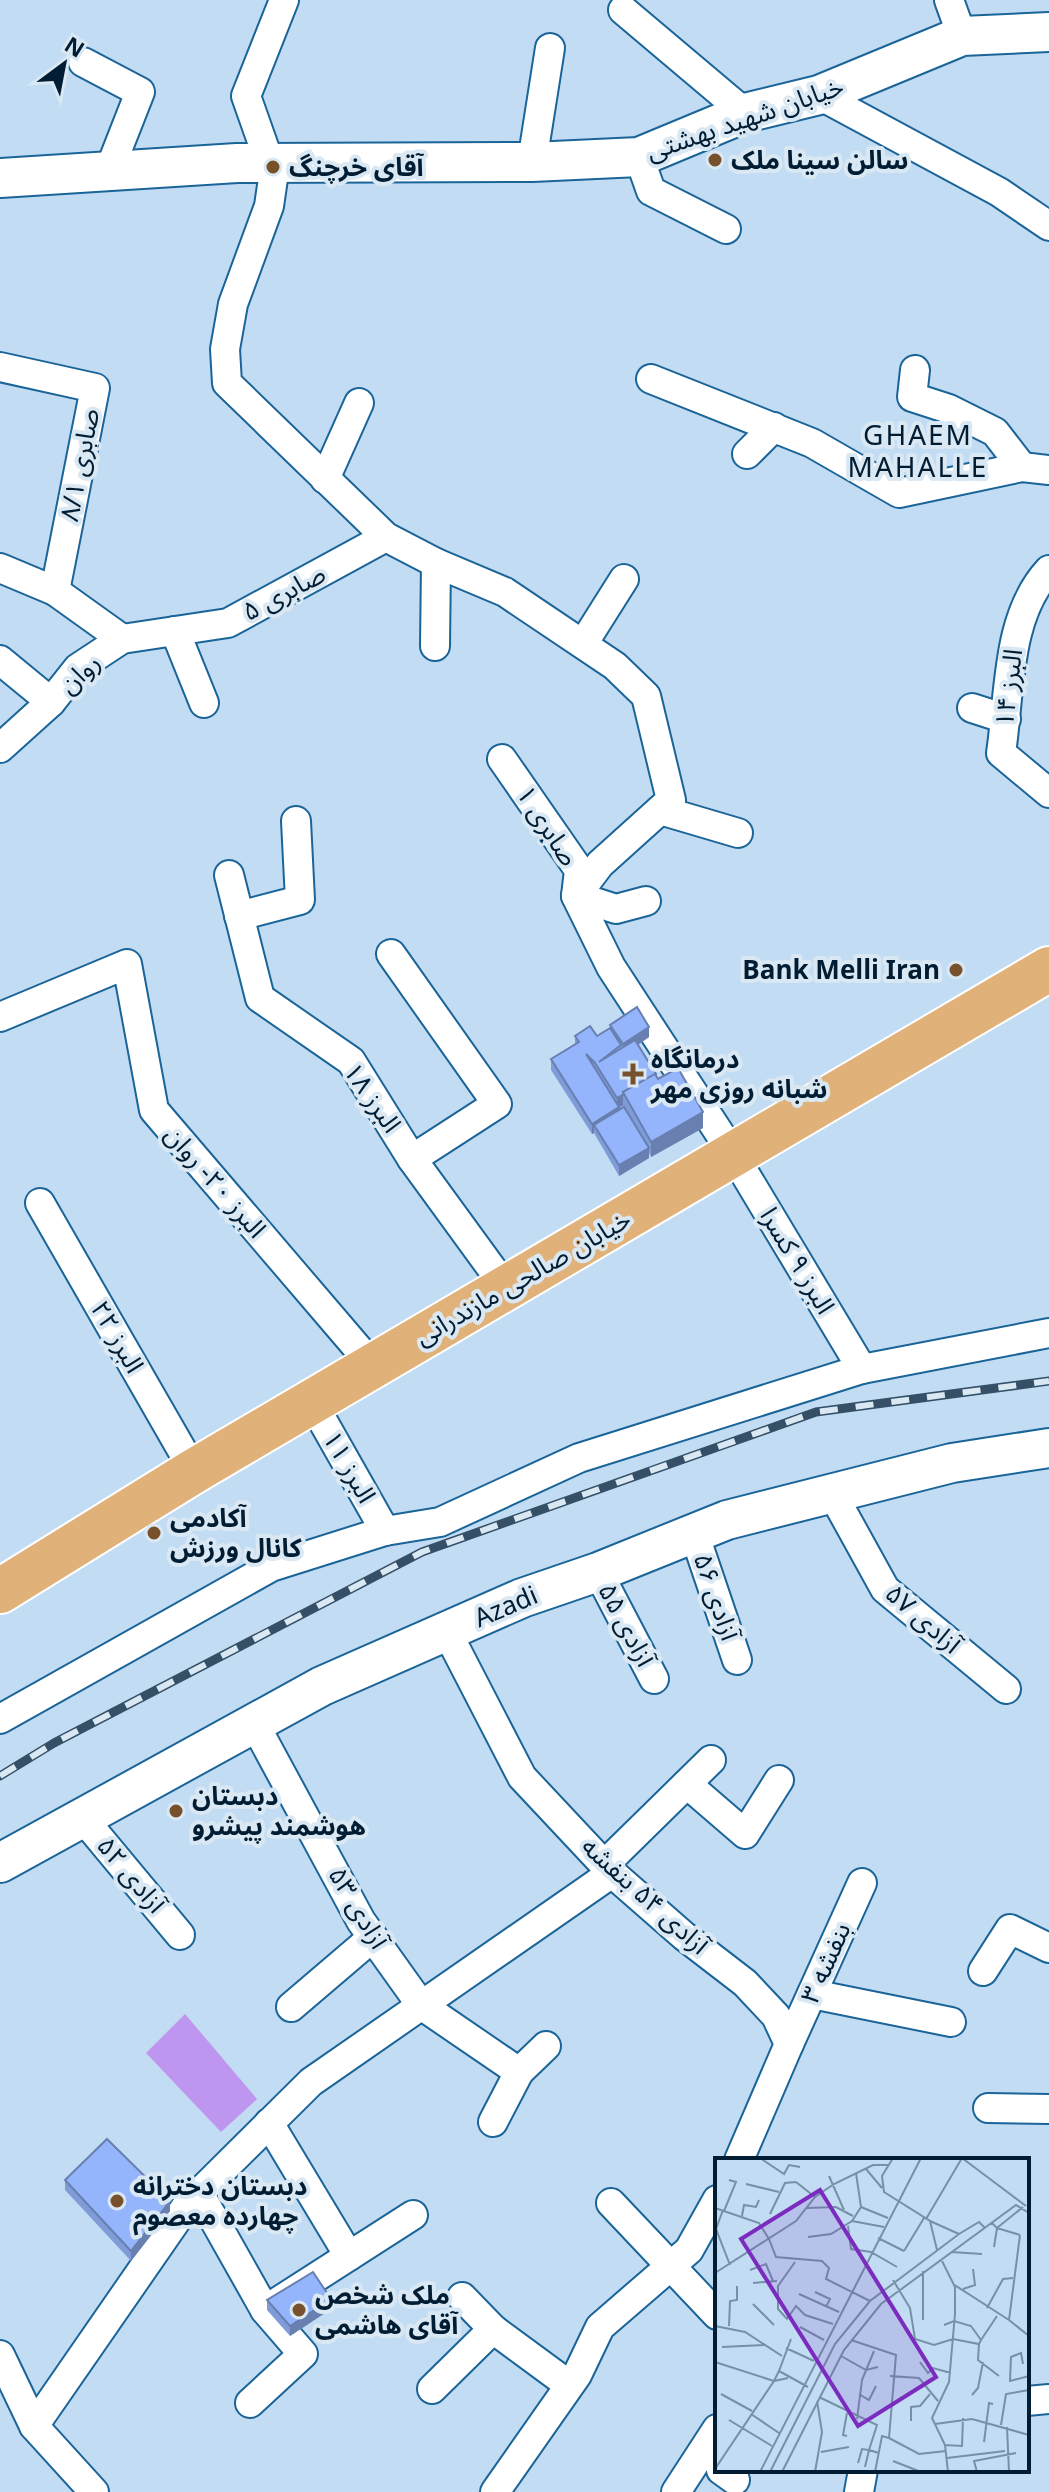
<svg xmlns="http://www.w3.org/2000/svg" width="1049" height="2492" viewBox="0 0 1049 2492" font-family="Georgia,'Noto Sans Arabic',serif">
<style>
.green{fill:#bf96ef}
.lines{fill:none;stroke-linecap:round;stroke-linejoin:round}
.street-casing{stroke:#1a6498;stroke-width:32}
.secondary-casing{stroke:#1a6498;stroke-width:42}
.primary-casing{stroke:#fff;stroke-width:48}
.street{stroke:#fff;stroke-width:28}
.secondary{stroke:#fff;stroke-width:38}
.primary{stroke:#e0b179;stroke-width:44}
.rail-casing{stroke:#344f66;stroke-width:9}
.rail{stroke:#dae8f3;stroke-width:6;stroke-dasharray:18;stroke-linecap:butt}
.wall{fill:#7f9cd9}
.shaded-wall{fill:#687fb0}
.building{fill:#94b5fc;stroke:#687fb0;stroke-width:2}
.poi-dot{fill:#76512c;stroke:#dae8f3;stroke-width:3}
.labels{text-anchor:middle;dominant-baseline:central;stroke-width:8;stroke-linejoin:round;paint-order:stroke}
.street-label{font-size:26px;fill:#011d33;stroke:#dae8f3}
.poi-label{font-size:26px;font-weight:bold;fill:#011d33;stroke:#dae8f3;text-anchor:start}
.neighbourhood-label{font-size:28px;letter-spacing:2px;fill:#011d33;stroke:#dae8f3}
.inset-road{fill:none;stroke:#7590a7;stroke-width:2}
.view{fill:#7b2cbf;fill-opacity:0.15;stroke:#7b2cbf;stroke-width:4}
.inset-edge{fill:none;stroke:#011d33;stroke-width:4}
</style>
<rect width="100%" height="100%" fill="#c2dcf4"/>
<polygon class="green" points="185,2014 257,2099 221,2132 146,2053"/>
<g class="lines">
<defs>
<g id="street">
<polyline points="949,0 962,36"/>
<polyline points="623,10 745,113"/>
<polyline points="83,62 140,92 109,171"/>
<polyline points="819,95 999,192 1049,226"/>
<polyline points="639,157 651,191 726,229"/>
<polyline points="532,162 550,48"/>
<polyline points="270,164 246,96 284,0"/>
<polyline points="275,165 269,206 233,304 225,349 227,383 386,537 436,563 505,592 615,666 646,696 671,800 600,864 576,896 611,967 733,1154 862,1369"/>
<polyline points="0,367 95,388 55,591"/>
<polyline points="915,370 912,397 949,409 995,432 1022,467"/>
<polyline points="651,379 812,443 899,493 1022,467 1049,470"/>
<polyline points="747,454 774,427"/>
<polyline points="325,479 359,403"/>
<polyline points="0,568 55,591 122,639"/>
<path d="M1049,570c-43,46 -39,123 -48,183l48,40"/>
<polyline points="175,631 204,703"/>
<polyline points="583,644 624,579"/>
<polyline points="435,646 436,563"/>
<polyline points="0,660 51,702"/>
<polyline points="972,708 1006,719"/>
<polyline points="0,748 51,702 78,668 122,639 228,623 386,537"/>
<polyline points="502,759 579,870 576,896 616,909 646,901"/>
<polyline points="660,810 738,833"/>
<polyline points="229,875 260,998 351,1061 412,1159 506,1288"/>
<polyline points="239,916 300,900 296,821"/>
<polyline points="391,954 497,1104 412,1159"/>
<polyline points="0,1017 127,964 154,1110 373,1366"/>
<polyline points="40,1203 194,1471"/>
<polyline points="312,1402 385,1531"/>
<polyline points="832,1493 885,1589 1006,1689"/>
<polyline points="694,1533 737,1660"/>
<polyline points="598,1572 654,1679"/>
<polyline points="447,1632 522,1777 612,1873 684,1936 745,1983 776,2016 789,2044 739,2160"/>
<polyline points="0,1719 271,1567 385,1531 440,1522 579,1458 862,1369 1049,1333"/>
<polyline points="254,1723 361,1921 421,2005 519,2072 546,2046"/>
<polyline points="687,1784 745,1834 779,1780"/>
<polyline points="81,1816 180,1935"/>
<polyline points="605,1864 711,1760"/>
<polyline points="983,1971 1010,1929 1049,1948"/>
<polyline points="812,1994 951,2022"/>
<polyline points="291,2007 373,1937"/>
<polyline points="789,2044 862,1883"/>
<polyline points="988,2108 1049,2109"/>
<polyline points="493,2122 519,2072"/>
<polyline points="269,2123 349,2256"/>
<polyline points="199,2193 265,2310 413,2215"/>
<polyline points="611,2203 717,2315"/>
<polyline points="462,2297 493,2329 569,2385"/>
<polyline points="0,2355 34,2426 94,2492"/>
<polyline points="432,2389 493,2329"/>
<polyline points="1027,2401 1049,2399"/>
<polyline points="250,2403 303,2354 265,2310"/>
<polyline points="34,2426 187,2205 311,2082 612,1873"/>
<polyline points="721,2470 735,2480"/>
<polyline points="495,2492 577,2375 600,2327 689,2250 717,2200"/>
<polyline points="676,2492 717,2429"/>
<polyline points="859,2492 863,2470"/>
</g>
<g id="secondary">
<polyline points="0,178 237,163 532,162 639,157 745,113 819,95 962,36 1049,32"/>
<polyline points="0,1863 322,1686 522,1598 598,1572 727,1520 952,1463 1049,1448"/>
</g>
<polyline id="primary" points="0,1591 194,1471 1049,969"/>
</defs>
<use href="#street" class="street-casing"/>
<use href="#secondary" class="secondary-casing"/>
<use href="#primary" class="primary-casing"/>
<use href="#street" class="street"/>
<use href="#secondary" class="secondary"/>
<use href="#primary" class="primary"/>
<defs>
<polyline id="rail" points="0,1776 54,1743 422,1552 816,1412 1049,1381"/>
</defs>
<use href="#rail" class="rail-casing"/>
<use href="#rail" class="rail"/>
</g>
<g class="wall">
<polygon points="610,1025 649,1037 638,1045 656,1077 703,1128 651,1157 649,1153 649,1158 619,1176 594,1133 592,1134 551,1070 551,1059 575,1044 575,1036 597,1036 610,1028"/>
<polygon points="65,2180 170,2211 131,2261 65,2190"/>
<polygon points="267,2300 331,2309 290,2336 267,2310"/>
</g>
<g class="shaded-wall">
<polygon points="649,1027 649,1037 623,1055 623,1044"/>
<polygon points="623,1095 623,1105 619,1107 619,1117 594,1125 594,1133 592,1134 592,1124 617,1109 617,1098"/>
<polygon points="703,1112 703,1128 651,1157 651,1142"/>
<polygon points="649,1148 649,1158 619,1176 619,1165"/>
<polygon points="170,2201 170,2211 131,2261 131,2251"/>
<polygon points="331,2299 331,2309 290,2336 290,2326"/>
</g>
<g class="building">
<polygon points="637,1007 649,1027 623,1044 610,1025"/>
<polygon points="590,1026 597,1036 610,1028 621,1045 599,1062 635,1040 656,1074 623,1092 623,1095 617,1098 595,1063 586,1054 619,1107 592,1124 551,1059 579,1042 575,1036"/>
<polygon points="678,1068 703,1112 651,1142 623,1092 655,1074 658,1079"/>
<polygon points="624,1107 649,1148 619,1165 594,1125"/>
<polygon points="107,2139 170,2201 131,2251 65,2180"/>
<polygon points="313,2272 331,2299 290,2326 267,2300"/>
</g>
<g class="poi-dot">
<circle cx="715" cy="160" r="8"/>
<circle cx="273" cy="167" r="8"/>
<circle cx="956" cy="970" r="8"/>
<path d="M629 1062h8v8h8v8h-8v8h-8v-8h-8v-8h8z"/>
<circle cx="154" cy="1533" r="8"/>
<circle cx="176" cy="1811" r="8"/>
<circle cx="117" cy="2201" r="8"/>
<circle cx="299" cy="2310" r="8"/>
</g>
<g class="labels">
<g class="street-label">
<text transform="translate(745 119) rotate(-19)">خیابان شهید بهشتی</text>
<text transform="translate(80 465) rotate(-79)">صابری ۸/۱</text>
<text transform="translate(284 593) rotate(-28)">صابری ۵</text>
<text transform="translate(80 674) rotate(-43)">روان</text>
<text transform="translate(1009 688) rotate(-83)">البرز ۱۴</text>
<text transform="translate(547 826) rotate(57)">صابری ۱</text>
<text transform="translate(372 1098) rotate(55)">البرز ۱۸</text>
<text transform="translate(215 1182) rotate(49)">البرز ۲۰- روان</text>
<text transform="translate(797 1261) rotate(59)">البرز ۹ کسرا</text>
<text transform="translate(523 1278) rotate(-30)">خیابان صالحی مازندرانی</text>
<text transform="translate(117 1337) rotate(60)">البرز ۲۲</text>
<text transform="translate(349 1467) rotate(60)">البرز ۱۱</text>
<text transform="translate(716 1597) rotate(71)">آزادی ۵۶</text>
<text transform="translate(506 1607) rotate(-23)">Azadi</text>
<text transform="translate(923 1619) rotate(41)">آزادی ۵۷</text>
<text transform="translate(626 1625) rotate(62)">آزادی ۵۵</text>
<text transform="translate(131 1875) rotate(50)">آزادی ۵۲</text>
<text transform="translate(645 1896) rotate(42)">آزادی ۵۴ بنفشه</text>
<text transform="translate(358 1908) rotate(59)">آزادی ۵۳</text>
<text transform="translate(826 1963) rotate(-66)">بنفشه ۳</text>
</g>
<g class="poi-label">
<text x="731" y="160">سالن سینا ملک</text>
<text x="289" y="167">آقای خرچنگ</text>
<text x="940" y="970" text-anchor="end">Bank Melli Iran</text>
<text x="651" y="1059">درمانگاه<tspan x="651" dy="30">شبانه روزی مهر</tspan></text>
<text x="170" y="1518">آکادمی<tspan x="170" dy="30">کانال ورزش</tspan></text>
<text x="192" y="1796">دبستان<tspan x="192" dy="30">هوشمند پیشرو</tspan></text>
<text x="133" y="2186">دبستان دخترانه<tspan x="133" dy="30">چهارده معصوم</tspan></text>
<text x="315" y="2295">ملک شخص<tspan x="315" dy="30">آقای هاشمی</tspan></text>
</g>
<g class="neighbourhood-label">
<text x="918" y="436">GHAEM<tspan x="918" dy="32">MAHALLE</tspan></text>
</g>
</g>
<g transform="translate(715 2158)">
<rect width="314" height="314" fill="#c2dcf4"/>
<path class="inset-road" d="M45,0l24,16 5,-9 11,2M178,0l-11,18 2,16 46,29 7,29M247,0l64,48M151,11l16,19M114,18l15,34M81,24l19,15M31,26l33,8M146,49l27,11M0,50l44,15 10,16M92,50l29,-1 17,9M8,52l-7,19 14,36M9,53l12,-29 -7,-2M55,56l15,-31 11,-1M27,58l2,-11 12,2 3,-7M211,61l36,-61M137,63l32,6M215,63l29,13M277,65l5,5 26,-21M133,68l3,23 20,3 26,15M93,79l23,-3 21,-13 9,-14 -5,-34M163,80l26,13M54,81l7,18 46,4 7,7 -3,11 44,22M279,89l3,-19 23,7M189,93l20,-33M236,94l31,2M226,101l14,28v27l-6,68 -17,36 13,27 3,27M80,104l-17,24v23l9,10 9,-13 9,9 28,9M35,112l16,-6 7,17M0,115l81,-52 19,-24 19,-13 39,-19h15M178,122l17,28 5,31 19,6 19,-6 26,5 2,-4M38,125l24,-2M238,126l56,36M248,131l12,-4 -2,-16M100,134l15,7 -4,8M84,136l40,18M38,146l21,21M272,150l16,-29 10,-1M208,162v-49M294,162l11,-85M294,162l20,16M229,167l10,-4 17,5 10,14M0,168l30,6 37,24M14,168l1,-25 7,-1v-14M85,169l24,13M136,182l45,15 -7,83M266,182l16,-24M264,186l-1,16 21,16M7,189l42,-2M71,190l28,13M126,198l25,14 12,-3M0,204l59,19 -59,88M205,204l8,11 5,-5 18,5M308,206l-2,-11 -10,4 -1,24 19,-5M64,213l12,-32M175,218l29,2 19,23M73,220l-14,3 5,-10 29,16M6,236l31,17M144,236l10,6 7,-14M257,237l6,-7 5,-26M104,239l58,28 -8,25 10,3M36,256l28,19M142,261l5,-39 12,-29M14,262l43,26M196,263v-14l9,-1 10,-12M220,266l37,-5 57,16M286,267l5,-31 23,-4M292,269l2,45M132,278l-4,-1 4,-22M174,280l30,16 27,-3M269,284l5,-39 4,1M230,287l17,1 1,-28M106,294l28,-5M232,300l58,-7M178,303l28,11M143,305l4,-14 7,1 -4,17M45,314l161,-314M55,314l65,-128 35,-43 89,-67 20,-12 6,6M67,314l62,-122 37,-46 135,-99 13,8M100,314l7,-40 -5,-31M160,314l7,-36 7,2M262,314l-3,-11 42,-8"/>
<path class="view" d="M105,32l116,187 -78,49 -117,-187z"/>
<rect width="314" height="314" class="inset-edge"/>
</g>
<g transform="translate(64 64) rotate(32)" stroke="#dae8f3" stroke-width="6" paint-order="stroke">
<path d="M0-6L14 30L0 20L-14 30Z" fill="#011d33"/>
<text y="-12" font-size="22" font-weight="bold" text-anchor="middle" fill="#011d33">N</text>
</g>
</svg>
